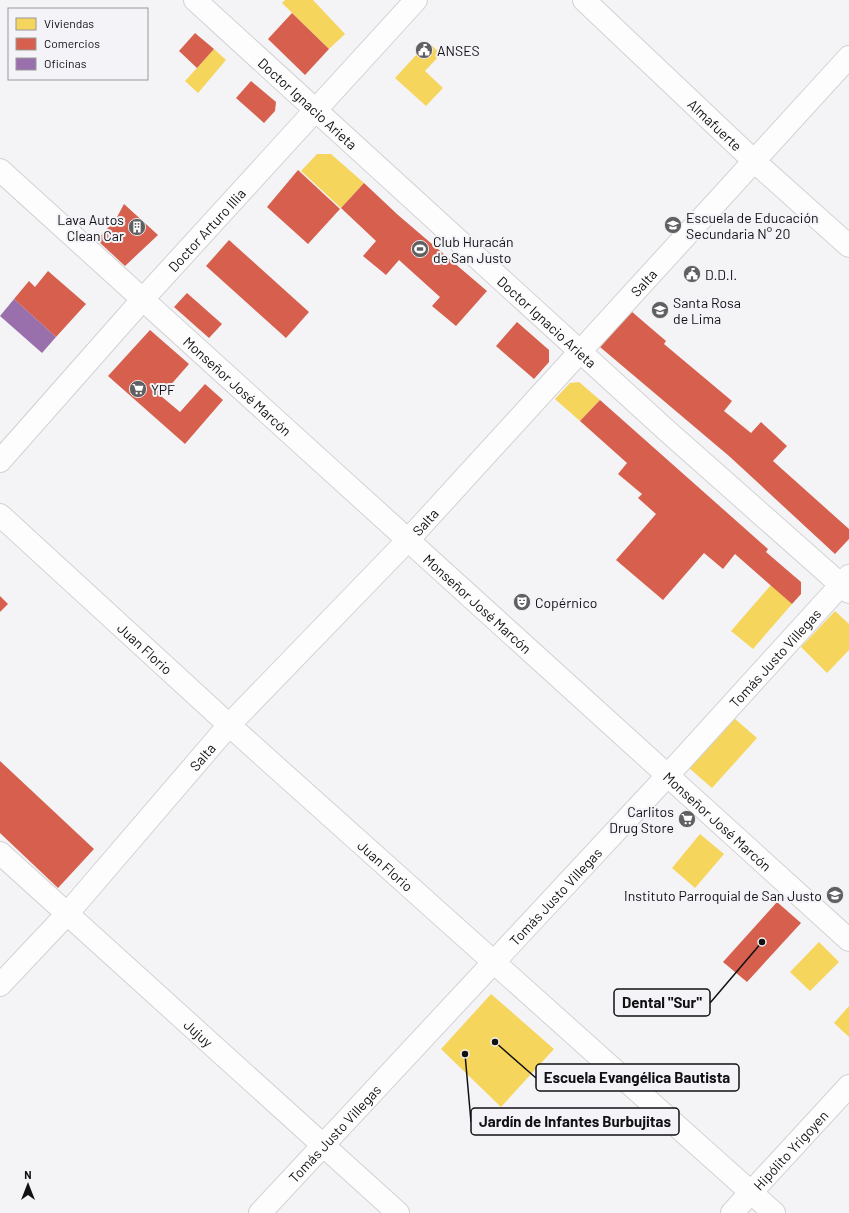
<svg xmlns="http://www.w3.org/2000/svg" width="849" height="1213" viewBox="0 0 849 1213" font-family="Barlow,sans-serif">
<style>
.homes{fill:#f6d55c}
.shops{fill:#d6604d}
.offices{fill:#9970ab}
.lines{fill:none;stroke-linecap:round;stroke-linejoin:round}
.minor-casing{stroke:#d2d2d4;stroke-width:24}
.major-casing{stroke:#d2d2d4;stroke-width:24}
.minor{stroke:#fdfdfe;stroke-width:22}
.major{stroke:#fdfdfe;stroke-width:22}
.labels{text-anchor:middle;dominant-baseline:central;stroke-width:4;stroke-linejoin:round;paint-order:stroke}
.poi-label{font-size:14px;fill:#111113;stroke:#f3f3f8;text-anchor:start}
.street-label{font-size:14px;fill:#111113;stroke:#f3f3f8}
.leader{fill:none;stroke:#111113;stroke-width:1.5}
.callout-dot{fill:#111113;stroke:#f3f3f8;stroke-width:1.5}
.callout{fill:#f3f3f8;stroke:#111113;stroke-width:1.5}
.callout-label{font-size:15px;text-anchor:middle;font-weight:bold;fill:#111113}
</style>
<rect width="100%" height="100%" fill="#f4f4f7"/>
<g class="homes">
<polygon points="285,0 313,0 345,34 329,49 282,3"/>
<polygon points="428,42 441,54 425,71 443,88 426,106 395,78"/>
<polygon points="214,49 226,60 198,93 185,81"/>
<polygon points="317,154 331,154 364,183 341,208 301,171"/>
<polygon points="579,382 600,400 580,421 555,399 570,383"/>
<polygon points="771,585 792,604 753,649 731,631"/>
<polygon points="835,611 849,624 849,650 827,673 801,647"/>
<polygon points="734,718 757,738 712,788 689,768"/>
<polygon points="700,834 724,854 695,888 672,868"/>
<polygon points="819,942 839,962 810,991 790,972"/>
<polygon points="491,994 554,1049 501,1107 441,1049"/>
<polygon points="849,1006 849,1037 834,1023"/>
</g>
<g class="shops">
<polygon points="292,13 329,49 305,75 268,39"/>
<polygon points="195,33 214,49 197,68 179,51"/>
<polygon points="251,81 276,102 275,111 264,123 236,98"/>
<polygon points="298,170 340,209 308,244 267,207"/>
<polygon points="364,183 398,215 487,291 456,326 432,306 440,297 399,260 386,275 363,256 376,241 341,208"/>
<polygon points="124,204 158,235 125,266 97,240 116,219"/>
<polygon points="229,240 309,312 286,338 206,266"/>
<polygon points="48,271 86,304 56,337 14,299 29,281 35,287"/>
<polygon points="187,293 222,324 209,338 174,307"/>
<polygon points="631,311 666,341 664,344 732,401 724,411 751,433 761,422 787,446 773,461 849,529 849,539 835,554 729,456 600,347"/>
<polygon points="517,322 549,350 549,362 534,379 496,346"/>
<polygon points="150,330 189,364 161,396 180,412 205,384 223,400 185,444 108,376"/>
<polygon points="600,400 768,549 766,552 801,582 801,594 792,604 735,554 723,569 704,553 663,600 616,560 656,514 638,498 642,494 618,474 627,463 580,421"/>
<polygon points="0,596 8,604 0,612"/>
<polygon points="0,761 94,849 58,888 0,833"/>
<polygon points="777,902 801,923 747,982 723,962"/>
</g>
<polygon class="offices" points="14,299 56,337 42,353 0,316"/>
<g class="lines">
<defs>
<g id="minor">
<path id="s1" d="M195,0l470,429 184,163"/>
<path id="s2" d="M584,0l170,161 95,85"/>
<path id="s3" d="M0,170l849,770"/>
<path id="s4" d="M0,515l229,210 545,488"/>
<path id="s5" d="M0,853l398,360"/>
<path id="s6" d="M0,985l67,-71 162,-189 179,-185 441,-483"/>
<path id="s7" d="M260,1213l408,-438 181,-199"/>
<path id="s8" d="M732,1213l117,-127"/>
</g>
<g id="major">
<path id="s9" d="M0,461l143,-162 273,-299"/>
</g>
</defs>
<use href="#minor" class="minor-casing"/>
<use href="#major" class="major-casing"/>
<use href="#minor" class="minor"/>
<use href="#major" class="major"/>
</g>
<defs>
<symbol id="civic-disc" viewBox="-11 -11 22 22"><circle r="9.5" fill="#606063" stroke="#f3f3f8"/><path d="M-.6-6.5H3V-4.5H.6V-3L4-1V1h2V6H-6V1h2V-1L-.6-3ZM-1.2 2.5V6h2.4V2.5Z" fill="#fff"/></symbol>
<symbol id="school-disc" viewBox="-11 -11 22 22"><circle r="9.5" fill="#606063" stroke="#f3f3f8"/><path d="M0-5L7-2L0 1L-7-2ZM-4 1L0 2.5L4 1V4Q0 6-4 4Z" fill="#fff"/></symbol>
<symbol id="building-disc" viewBox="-11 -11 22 22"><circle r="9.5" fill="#606063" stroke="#f3f3f8"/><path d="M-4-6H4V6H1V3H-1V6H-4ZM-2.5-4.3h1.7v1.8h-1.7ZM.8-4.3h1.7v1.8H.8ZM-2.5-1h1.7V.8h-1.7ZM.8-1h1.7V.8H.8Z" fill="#fff"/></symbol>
<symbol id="stadium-disc" viewBox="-11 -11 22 22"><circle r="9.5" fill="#606063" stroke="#f3f3f8"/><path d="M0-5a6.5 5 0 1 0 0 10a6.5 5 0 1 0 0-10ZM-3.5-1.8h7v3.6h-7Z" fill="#fff"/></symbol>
<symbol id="supermarket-disc" viewBox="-11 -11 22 22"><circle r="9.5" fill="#606063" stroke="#f3f3f8"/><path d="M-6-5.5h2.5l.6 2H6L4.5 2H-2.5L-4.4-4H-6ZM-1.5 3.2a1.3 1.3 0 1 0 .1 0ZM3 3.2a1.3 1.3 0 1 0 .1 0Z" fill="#fff"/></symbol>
<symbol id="theatre-disc" viewBox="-11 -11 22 22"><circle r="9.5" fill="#606063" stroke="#f3f3f8"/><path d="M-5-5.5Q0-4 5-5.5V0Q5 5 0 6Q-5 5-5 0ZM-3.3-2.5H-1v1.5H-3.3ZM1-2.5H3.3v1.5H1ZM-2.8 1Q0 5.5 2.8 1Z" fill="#fff"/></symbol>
</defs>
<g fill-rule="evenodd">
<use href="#civic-disc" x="414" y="40" width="20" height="20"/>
<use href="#school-disc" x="663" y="215" width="20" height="20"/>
<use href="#building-disc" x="127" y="217" width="20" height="20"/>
<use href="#stadium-disc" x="410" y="239" width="20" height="20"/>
<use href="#civic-disc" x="682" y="264" width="20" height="20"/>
<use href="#school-disc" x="650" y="300" width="20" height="20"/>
<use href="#supermarket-disc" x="128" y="379" width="20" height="20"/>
<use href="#theatre-disc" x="512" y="592" width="20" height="20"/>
<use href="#supermarket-disc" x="677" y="809" width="20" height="20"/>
<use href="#school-disc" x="825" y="885" width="20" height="20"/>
</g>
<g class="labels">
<g class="poi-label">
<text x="437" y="50">ANSES</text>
<text x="686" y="217">Escuela de Educación<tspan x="686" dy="16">Secundaria N° 20</tspan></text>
<text x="124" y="219" text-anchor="end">Lava Autos<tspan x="124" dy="16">Clean Car</tspan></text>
<text x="433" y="241">Club Huracán<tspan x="433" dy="16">de San Justo</tspan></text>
<text x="705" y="274">D.D.I.</text>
<text x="673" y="302">Santa Rosa<tspan x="673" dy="16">de Lima</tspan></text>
<text x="151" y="389">YPF</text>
<text x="535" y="602">Copérnico</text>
<text x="674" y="811" text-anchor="end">Carlitos<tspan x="674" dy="16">Drug Store</tspan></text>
<text x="822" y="895" text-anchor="end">Instituto Parroquial de San Justo</text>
</g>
<g class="street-label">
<text stroke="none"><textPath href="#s1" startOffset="153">Doctor Ignacio Arieta</textPath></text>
<text stroke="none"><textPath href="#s2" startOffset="181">Almafuerte</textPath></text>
<text stroke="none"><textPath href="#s9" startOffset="310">Doctor Arturo Illia</textPath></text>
<text stroke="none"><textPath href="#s6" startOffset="953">Salta</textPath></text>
<text stroke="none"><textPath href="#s1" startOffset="477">Doctor Ignacio Arieta</textPath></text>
<text stroke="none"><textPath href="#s3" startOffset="321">Monseñor José Marcón</textPath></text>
<text stroke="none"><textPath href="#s6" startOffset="629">Salta</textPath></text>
<text stroke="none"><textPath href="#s3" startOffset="645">Monseñor José Marcón</textPath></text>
<text stroke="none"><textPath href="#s4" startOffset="197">Juan Florio</textPath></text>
<text stroke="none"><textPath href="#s7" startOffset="757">Tomás Justo Villegas</textPath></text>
<text stroke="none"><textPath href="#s6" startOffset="305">Salta</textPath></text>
<text stroke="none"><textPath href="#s3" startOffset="969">Monseñor José Marcón</textPath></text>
<text stroke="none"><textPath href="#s4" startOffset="521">Juan Florio</textPath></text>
<text stroke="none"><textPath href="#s7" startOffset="433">Tomás Justo Villegas</textPath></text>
<text stroke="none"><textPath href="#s5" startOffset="268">Jujuy</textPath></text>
<text stroke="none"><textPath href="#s7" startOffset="109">Tomás Justo Villegas</textPath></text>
<text stroke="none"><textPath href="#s8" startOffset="86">Hipólito Yrigoyen</textPath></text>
</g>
</g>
<path class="leader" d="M762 942L710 1003M495 1042L536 1078M465 1054L471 1122"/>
<g class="callout-dot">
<circle cx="762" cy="942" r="4"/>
<circle cx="495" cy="1042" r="4"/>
<circle cx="465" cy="1054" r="4"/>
</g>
<g class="callout">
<rect x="614" y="989" width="96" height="27" rx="4"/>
<rect x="536" y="1064" width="203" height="27" rx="4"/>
<rect x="471" y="1108" width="208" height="27" rx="4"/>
</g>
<g class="callout-label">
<text x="662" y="1008">Dental "Sur"</text>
<text x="637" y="1083">Escuela Evangélica Bautista</text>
<text x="575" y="1127">Jardín de Infantes Burbujitas</text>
</g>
<rect x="8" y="8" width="140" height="72" fill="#f3f3f8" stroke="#99999c"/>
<rect x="16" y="18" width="20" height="12" fill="#f6d55c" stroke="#99999c"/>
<text x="44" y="28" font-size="12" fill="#111113">Viviendas</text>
<rect x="16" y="38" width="20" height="12" fill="#d6604d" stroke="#99999c"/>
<text x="44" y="48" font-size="12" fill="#111113">Comercios</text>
<rect x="16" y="58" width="20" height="12" fill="#9970ab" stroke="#99999c"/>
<text x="44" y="68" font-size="12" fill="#111113">Oficinas</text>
<g transform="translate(28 1185)" stroke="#f3f3f8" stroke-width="3" paint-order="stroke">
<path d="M0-3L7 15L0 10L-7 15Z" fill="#111113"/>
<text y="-6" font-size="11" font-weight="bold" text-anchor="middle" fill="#111113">N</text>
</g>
</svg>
